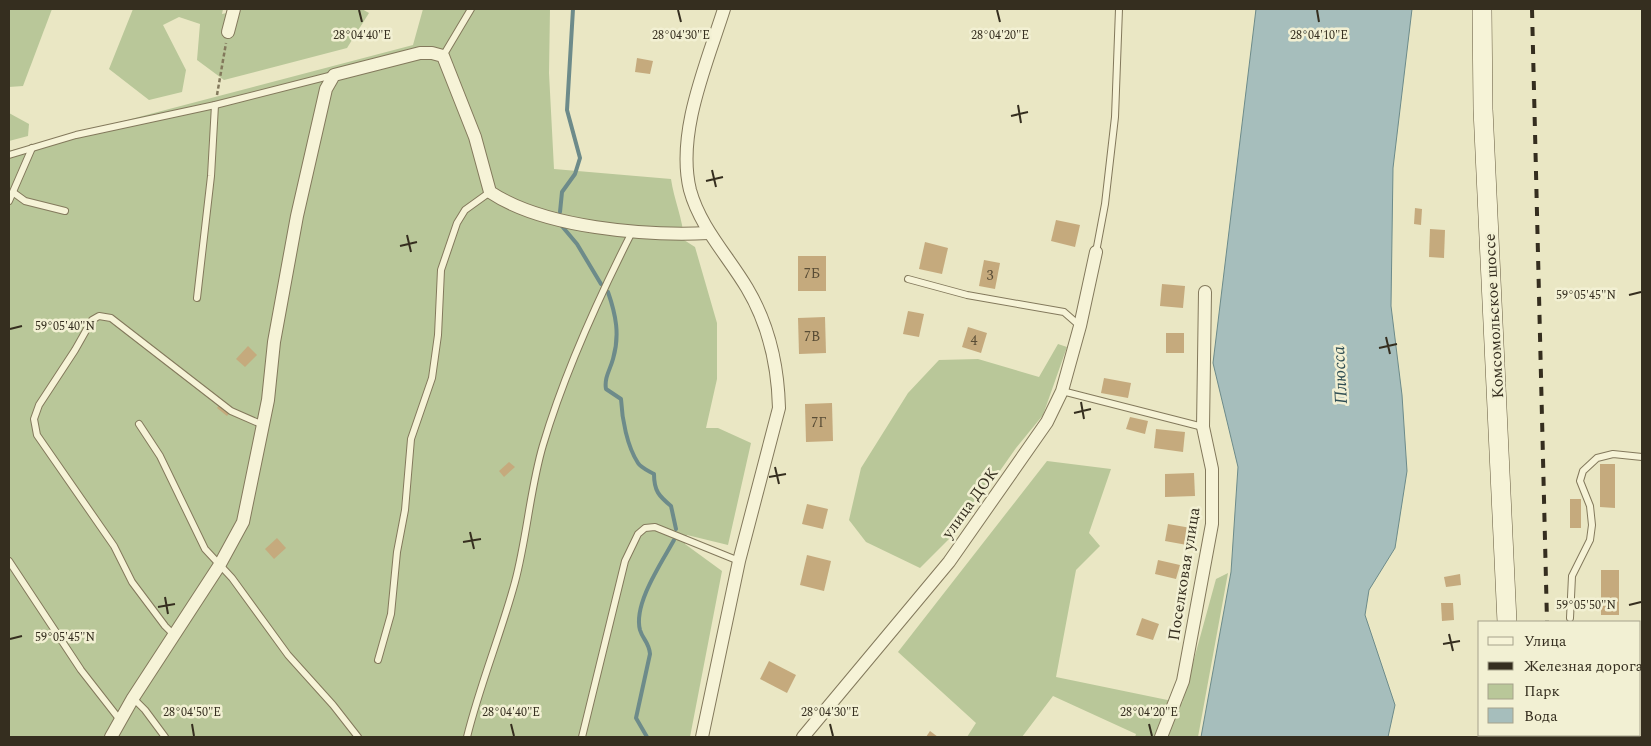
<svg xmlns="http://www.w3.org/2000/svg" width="1651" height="746" viewBox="0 0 1651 746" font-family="Spectral,serif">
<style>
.green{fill:#b9c799}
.water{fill:#a6bebc;stroke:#6d8b8a}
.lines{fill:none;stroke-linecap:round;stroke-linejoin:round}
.stream{stroke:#6d8b8a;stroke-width:4}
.building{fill:#c5aa7d}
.service-casing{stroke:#83795c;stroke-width:8}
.minor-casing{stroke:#83795c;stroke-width:14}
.secondary-casing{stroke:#655a3f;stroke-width:20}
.path{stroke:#83795c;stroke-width:2.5;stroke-dasharray:4 2.5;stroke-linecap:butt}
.service{stroke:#f6f3d7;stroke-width:6}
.minor{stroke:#f6f3d7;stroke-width:12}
.secondary{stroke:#f6f3d7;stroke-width:19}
.rail{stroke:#352e1f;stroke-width:4;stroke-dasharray:9 9;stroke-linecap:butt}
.ticks{fill:none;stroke:#352e1f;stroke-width:2}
.labels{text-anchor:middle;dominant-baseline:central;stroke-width:5;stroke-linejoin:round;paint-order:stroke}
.number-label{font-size:14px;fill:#594d36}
.street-label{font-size:16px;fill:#352e1f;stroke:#f2f0d3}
.water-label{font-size:18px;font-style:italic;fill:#2f4e53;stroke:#f2f0d3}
.ticks-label{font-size:12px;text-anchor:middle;fill:#352e1f;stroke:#f2f0d3;stroke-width:5;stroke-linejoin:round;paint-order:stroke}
</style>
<rect width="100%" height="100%" fill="#eae7c4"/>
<g class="green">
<polygon points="9,9 52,9 23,86 9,87"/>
<polygon points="133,9 223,9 222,14 246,9 362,9 369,13 347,48 224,80 197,60 200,24 179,17 163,25 186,70 182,92 149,100 109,69"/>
<path d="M423,9h127l-1,64 5,96 117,10c3,21 12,40 13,61l11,7 22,76v56l-11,49h12l33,15 -23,102 -41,-10 -2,9 37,27 -32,166h-681v-586l404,-106z"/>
<polygon points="9,113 29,124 28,136 9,141"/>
<polygon points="1058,344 1067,347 1043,415 1016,448 959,529 920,568 866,542 849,520 861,468 908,393 939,360 978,359 1039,377"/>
<polygon points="1047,461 1111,469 1089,533 1100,546 1076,570 1056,677 1182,703 1216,579 1228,573 1198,737 1135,737 1136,734 1053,696 1022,737 967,737 976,723 898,652"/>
</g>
<polygon class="water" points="1256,9 1412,9 1393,168 1391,306 1402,395 1407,471 1395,548 1369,590 1365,615 1395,705 1388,737 1201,737 1231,572 1238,467 1213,363"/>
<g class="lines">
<g class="stream">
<polyline points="560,212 562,192 575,174 580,158 567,110 573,9"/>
<polyline points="561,225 577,244 601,284"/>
<path d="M608,292c8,23 12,43 5,67 -3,11 -9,19 -7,30l15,10c1,20 6,47 17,64 3,5 11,8 16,11 0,17 5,22 17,32l5,23"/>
<path d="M647,737l-11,-19 14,-64c-1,-12 -7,-14 -10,-24 -7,-26 22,-68 34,-90"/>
</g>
</g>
<g class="building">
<polygon points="637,58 653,61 650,74 635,72"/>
<polygon points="1415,208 1422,209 1421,225 1414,224"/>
<polygon points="1056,220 1080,225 1075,247 1051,241"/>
<polygon points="1430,229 1445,230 1444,258 1429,257"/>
<polygon points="925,242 948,248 942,274 919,269"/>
<rect x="798" y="256" width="28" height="35"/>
<polygon points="984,260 1000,263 995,289 979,286"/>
<polygon points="1162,284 1185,286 1183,308 1160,306"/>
<polygon points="908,311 924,314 919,337 903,334"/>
<polygon points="825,317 826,353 799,354 798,318"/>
<polygon points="968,327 987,333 981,353 962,347"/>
<rect x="1166" y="333" width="18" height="20"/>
<polygon points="248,346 257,355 245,367 236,359"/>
<polygon points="1104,378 1131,383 1128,398 1101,393"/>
<polygon points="832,403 833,441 806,442 805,404"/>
<polygon points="220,404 230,412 227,416 217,408"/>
<polygon points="1130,417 1148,421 1145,434 1126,429"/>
<polygon points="1156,429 1185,432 1183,452 1154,448"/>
<polygon points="509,462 515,467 504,477 499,471"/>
<polygon points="1600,464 1615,464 1615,508 1600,507"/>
<polygon points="1194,473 1195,496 1165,497 1165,474"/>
<rect x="1570" y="499" width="11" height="29"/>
<polygon points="807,504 828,509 823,529 802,524"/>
<polygon points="1168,524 1191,528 1187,545 1165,541"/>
<polygon points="277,538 286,548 274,559 265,549"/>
<polygon points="807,555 831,561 824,591 800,585"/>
<polygon points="1158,560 1180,565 1176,579 1155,574"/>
<rect x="1601" y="570" width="18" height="45"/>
<polygon points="1460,574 1461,585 1446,587 1444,577"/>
<polygon points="1441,603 1453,603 1454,620 1442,621"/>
<polygon points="1142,618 1159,624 1153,640 1136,635"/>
<polygon points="769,661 796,675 787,693 760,679"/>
<polygon points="930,731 938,737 926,737"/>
</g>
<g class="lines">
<defs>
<g id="service">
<polyline points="443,56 471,9"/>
<polyline points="9,155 76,135 215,105 333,75"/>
<polyline points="14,193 25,201 65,211"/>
<polyline points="9,201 32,148"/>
<polyline points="1096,252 1105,204 1115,117 1119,9"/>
<polyline points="908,279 967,295 1064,312 1080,326"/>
<polyline points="197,298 211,176 215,105"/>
<polyline points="1062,391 1203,427"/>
<polyline points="139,424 160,456 205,549 232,578 288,655 333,705 358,737"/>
<polyline points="9,561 81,670 120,720"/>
<polyline points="1570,618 1572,576 1590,540 1592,525 1590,506 1580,481 1583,471 1597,458 1613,454 1642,457"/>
<polyline points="173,634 165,626 132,582 114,546 37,435 34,419 39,405 75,350 92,320 99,316 111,318 231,411 263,425"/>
<polyline points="378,660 391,614 397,552 405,510 411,439 432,378 438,335 441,270 457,223 465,210 490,192"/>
<polyline points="133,698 145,710 165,737"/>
<path d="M467,737c13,-53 34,-103 48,-155 12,-45 15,-93 28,-137 22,-74 54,-144 89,-213"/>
<polyline points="582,737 625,561 638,534 645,528 655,527 739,561"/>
</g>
<g id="minor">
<polyline points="228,32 234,9"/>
<path d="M111,737l22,-39 86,-132 24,-44 25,-122 6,-58 23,-126 29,-127 8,-14 86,-22h12l11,3 32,81 15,55c54,36 155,44 219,41"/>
<path d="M702,737l37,-176 40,-153c-1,-42 -10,-83 -32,-120 -19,-32 -47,-61 -57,-98 -14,-57 17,-127 34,-181"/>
<polyline points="803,737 949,562 1047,422 1062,391 1080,326 1096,252"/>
<polyline points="1161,737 1183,681 1212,524 1212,469 1203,427 1205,292"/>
</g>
<g id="secondary">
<polyline points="1482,9 1483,109 1507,622"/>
<polyline points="1511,735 1511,737"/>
</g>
</defs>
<use href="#service" class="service-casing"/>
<use href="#minor" class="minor-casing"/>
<use href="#secondary" class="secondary-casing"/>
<g class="path">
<polyline points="217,95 226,43"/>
<polyline points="1594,735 1594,737"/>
</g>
<use href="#service" class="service"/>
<use href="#minor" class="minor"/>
<use href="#secondary" class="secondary"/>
<g class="rail">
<polyline points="1532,9 1547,622"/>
<polyline points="1548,735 1548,737"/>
</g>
</g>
<path class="ticks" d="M359,10l3,12M678,10l3,12M997,10l3,12M1317,10l2,12M1018,105l3,18M1011,116l17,-4M712,170l4,17M706,181l17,-4M407,235l4,17M400,246l17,-4M1629,295l12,-3M10,329l12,-3M1386,337l4,17M1379,348l18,-4M1081,402l3,17M1074,413l17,-4M775,467l4,17M769,477l17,-3M470,532l4,17M463,542l18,-3M165,597l3,17M1629,605l12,-3M158,607l17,-3M1449,634l4,17M10,639l12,-3M1443,644l17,-3M192,724l2,12M511,724l3,12M830,724l3,12M1149,724l3,12"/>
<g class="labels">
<g class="number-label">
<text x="812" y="273">7Б</text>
<text x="990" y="275">3</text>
<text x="812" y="336">7В</text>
<text x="974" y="340">4</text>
<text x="819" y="422">7Г</text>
</g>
<g class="street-label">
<text transform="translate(1494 316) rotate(-93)">Комсомольское шоссе</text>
<text transform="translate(970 503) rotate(-54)">улица ДОК</text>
<text transform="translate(1184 574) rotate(-81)">Поселковая улица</text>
</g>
<g class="water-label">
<text transform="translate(1340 375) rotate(-93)">Плюсса</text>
</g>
</g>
<g class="ticks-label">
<text x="362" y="39">28°04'40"E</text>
<text x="681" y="39">28°04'30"E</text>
<text x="1000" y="39">28°04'20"E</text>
<text x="1319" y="39">28°04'10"E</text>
<text x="1586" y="299">59°05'45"N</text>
<text x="65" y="330">59°05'40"N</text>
<text x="1586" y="609">59°05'50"N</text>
<text x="65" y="641">59°05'45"N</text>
<text x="192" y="716">28°04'50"E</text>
<text x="511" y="716">28°04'40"E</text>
<text x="830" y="716">28°04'30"E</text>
<text x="1149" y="716">28°04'20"E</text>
</g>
<rect width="1651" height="746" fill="none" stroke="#352e1f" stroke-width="20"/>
<rect x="1478" y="621" width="162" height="115" fill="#f2f0d3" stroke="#a6a28b"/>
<rect x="1488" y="637" width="25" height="8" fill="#f6f3d7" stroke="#a6a28b"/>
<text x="1524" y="646" font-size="15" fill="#352e1f">Улица</text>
<rect x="1488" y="662" width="25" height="8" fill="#352e1f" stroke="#a6a28b"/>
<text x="1524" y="671" font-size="15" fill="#352e1f">Железная дорога</text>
<rect x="1488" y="684" width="25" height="15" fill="#b9c799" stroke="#a6a28b"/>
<text x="1524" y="696" font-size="15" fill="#352e1f">Парк</text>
<rect x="1488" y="708" width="25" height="15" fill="#a6bebc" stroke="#a6a28b"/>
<text x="1524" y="721" font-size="15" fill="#352e1f">Вода</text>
</svg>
